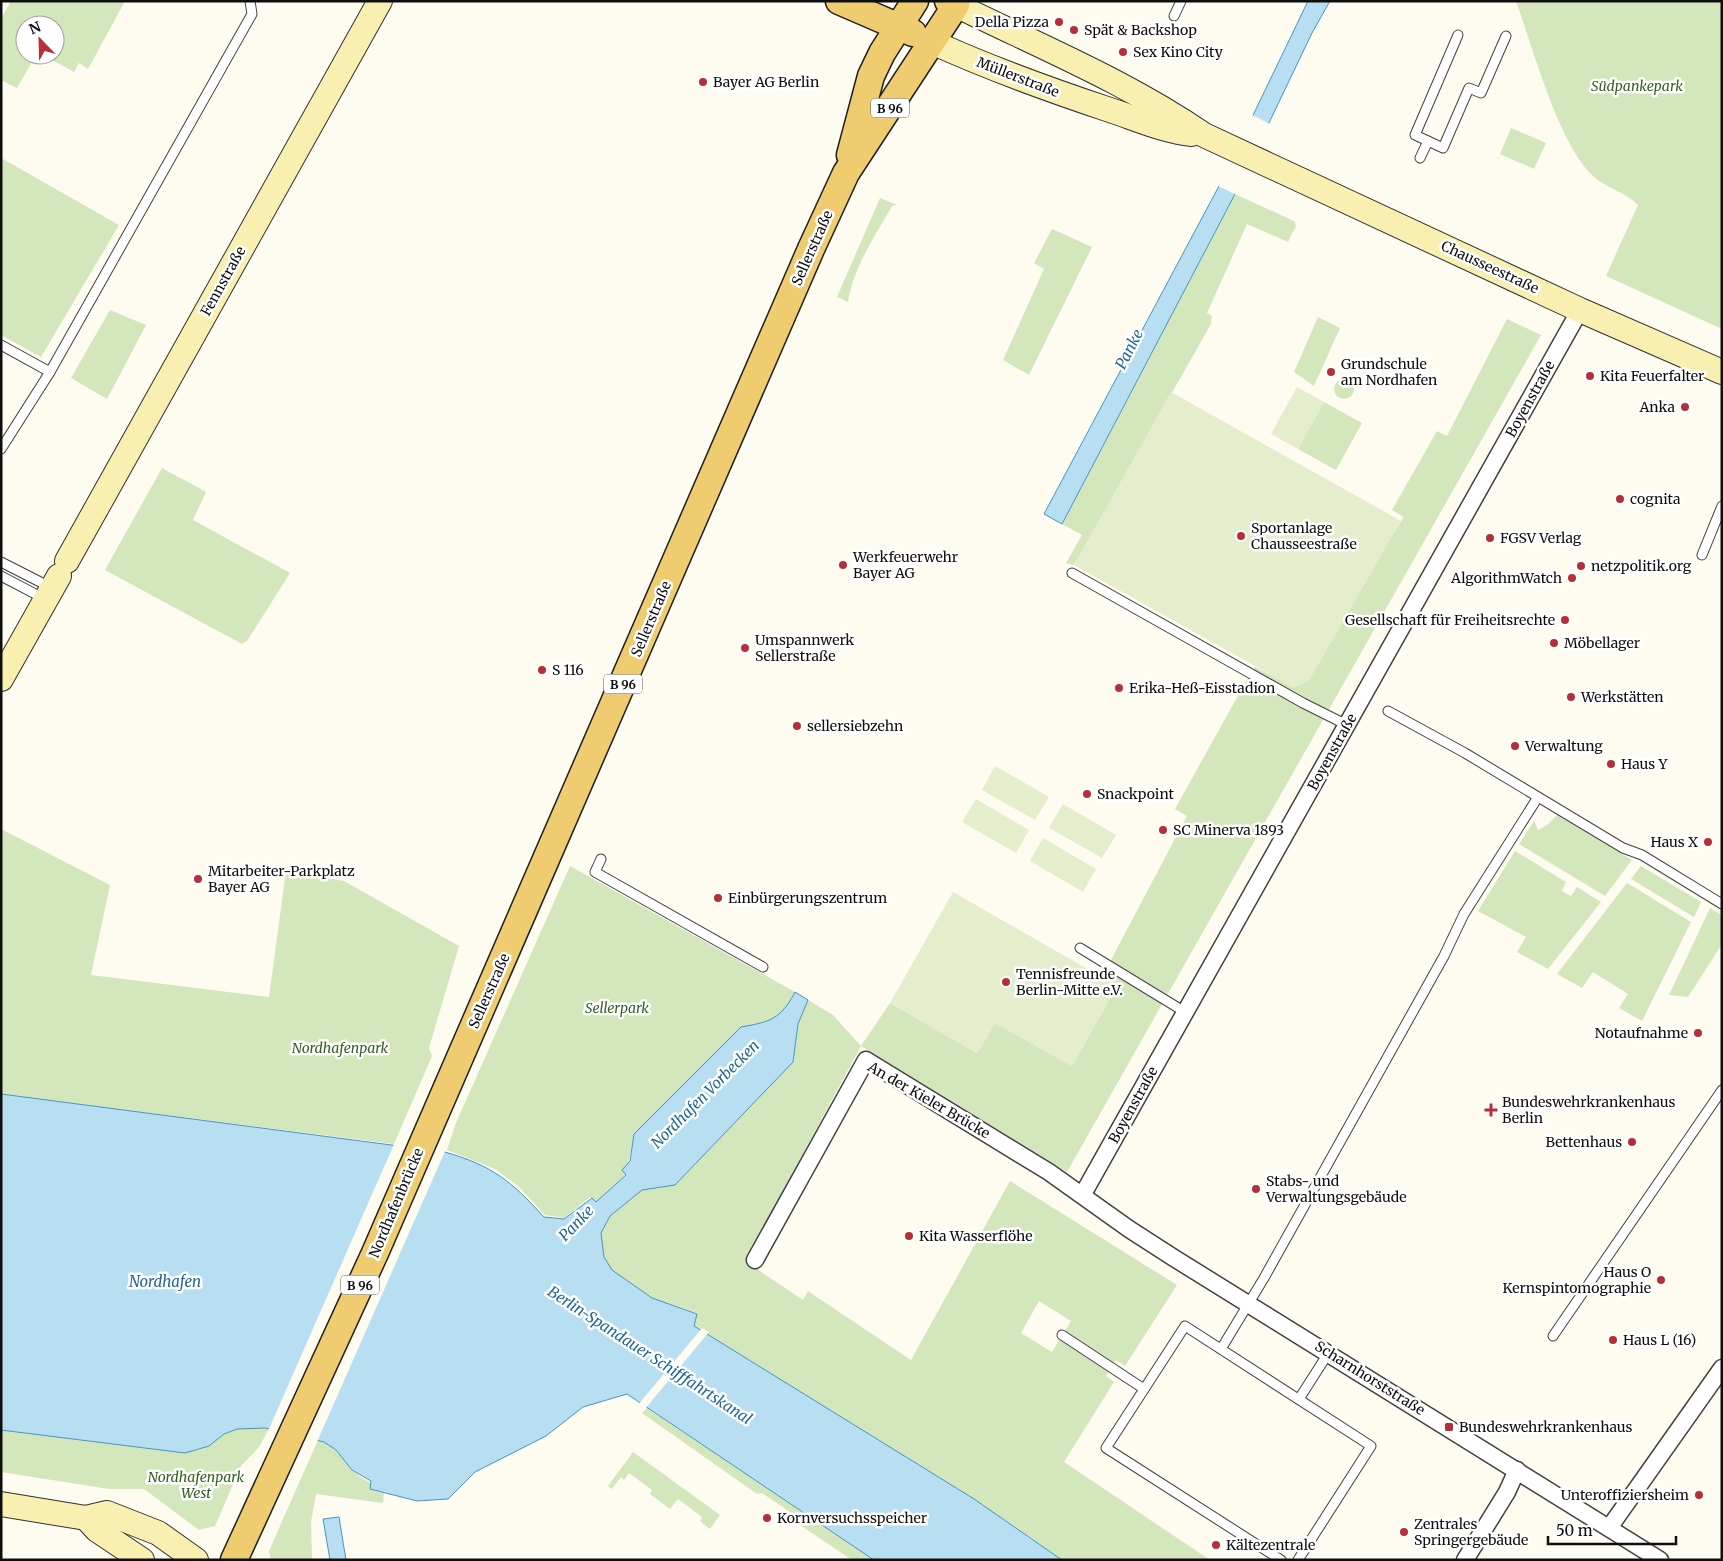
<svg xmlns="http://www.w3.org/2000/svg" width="1723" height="1561" viewBox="0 0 1723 1561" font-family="Merriweather,serif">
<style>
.green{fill:#d3e6bc;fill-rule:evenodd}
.pitch{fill:#e4eecd}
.water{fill:#b8def2;stroke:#4495c4}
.pier{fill:#fefbf0}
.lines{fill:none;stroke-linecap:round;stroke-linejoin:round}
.lane-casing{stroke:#414141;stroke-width:11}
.street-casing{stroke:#414141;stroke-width:19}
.secondary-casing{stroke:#303030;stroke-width:26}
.primary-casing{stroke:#1f1f1f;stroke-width:29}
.lane{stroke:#fff;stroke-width:9}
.street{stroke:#fff;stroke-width:16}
.secondary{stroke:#f9efb0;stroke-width:24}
.primary{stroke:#efcc6f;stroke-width:26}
.poi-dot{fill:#b52f39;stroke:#fff;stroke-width:2}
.labels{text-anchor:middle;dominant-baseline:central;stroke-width:5;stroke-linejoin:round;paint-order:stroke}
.shield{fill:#fff;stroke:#565656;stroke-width:1}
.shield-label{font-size:12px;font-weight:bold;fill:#0e0e0e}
.poi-label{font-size:14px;fill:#0e0e0e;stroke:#fff;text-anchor:start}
.street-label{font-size:14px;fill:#0e0e0e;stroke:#fff}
.park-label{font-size:14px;font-style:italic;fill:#316222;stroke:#fff}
.water-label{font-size:15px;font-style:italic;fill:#1f6798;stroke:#fff}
</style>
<rect width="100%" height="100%" fill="#fefbf0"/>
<g class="green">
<polygon points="11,1 125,1 88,69 79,63 74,72 43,55 55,55 55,25 25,25 25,55 36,55 17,88 1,80 1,19"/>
<path d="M1516,1h206v328l-116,-53 32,-71c-13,-13 -32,-17 -45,-29 -35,-33 -60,-128 -77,-175z"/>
<polygon points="1511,128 1546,143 1534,169 1500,154"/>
<polygon points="1,158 119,225 41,357 1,335"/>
<polygon points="1235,194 1294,221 1296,226 1288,242 1247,224 1207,313 1212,316 1211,324 1074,565 1066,563 1082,535 1062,524"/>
<path d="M880,198l17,7 -5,1c-17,30 -39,62 -44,96l-11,-5z"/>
<polygon points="1052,229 1092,247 1029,375 1003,360 1044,269 1034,263"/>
<polygon points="110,310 146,325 107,399 71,378"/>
<polygon points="1318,317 1340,328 1314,386 1294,372"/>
<path d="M1507,319l34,16 -474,837 -206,-126 -116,215 58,39 5,-9 103,69 99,-179 167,104 -52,81 -9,-6 -10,16 8,6 -50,80 146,98h-148l-88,-61 -280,-173 3,-13 -45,-15 -40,-28 -8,-13 -3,-24 9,-17 32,-26 33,-5 118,-123 5,-38 10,-24 25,15 28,31 29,-43 87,50 18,-30 77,43 45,-80 -15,-9 85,-161 -12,-7 75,-135 5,-7 39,20 110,-170 -12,-7 45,-79 10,5zM1039,1301l32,20 -19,31 -31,-19z"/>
<circle cx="1344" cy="389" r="10"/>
<polygon points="1324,402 1362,423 1336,470 1298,449"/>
<polygon points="162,468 206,492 193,520 290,573 247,641 242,644 105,570"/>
<polygon points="1558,814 1632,860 1605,896 1519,844 1534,821 1538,830 1547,825"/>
<polygon points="1,829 110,885 91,975 269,997 286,871 344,881 459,946 429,1048 432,1056 394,1144 1,1094"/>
<polygon points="1515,851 1566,882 1562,891 1571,896 1577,887 1601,902 1548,969 1517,952 1526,937 1478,911"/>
<path d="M570,866l225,126c-14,27 -25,30 -54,35l-107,107 -8,40 -30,28 -6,-5 -26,21 -19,-3 -27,-29 -23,-17 -48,-19 9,-27z"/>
<polygon points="1641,866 1701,902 1694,917 1631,879"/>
<polygon points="1627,883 1691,922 1642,1021 1619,1008 1628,994 1593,972 1582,988 1557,974"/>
<polygon points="1710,908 1722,915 1722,944 1688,997 1669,995"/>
<polygon points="647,1408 874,1560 852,1560 791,1519 793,1514 762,1493 757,1494 642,1413"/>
<polygon points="249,1427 269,1429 259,1447 241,1466 215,1526 199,1530 144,1489 109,1489 1,1472 1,1430 185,1453 209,1446 224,1434 237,1429"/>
<path d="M318,1440c19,6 26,22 39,34 9,8 13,6 21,18l6,1 -1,10 -67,-9 -5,28 1,38h-41l-2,-9z"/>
<polygon points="633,1452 720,1515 710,1529 700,1521 702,1517 678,1499 670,1509 650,1494 652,1490 629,1473 624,1480 621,1477 612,1489 608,1486"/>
</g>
<g class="pitch">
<polygon points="1297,387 1324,402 1298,449 1271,434"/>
<path d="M1171,392l230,129 -91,158c-8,7 -13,9 -23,5l-213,-119z"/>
<polygon points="995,766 1049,797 1035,820 982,790"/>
<polygon points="976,799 1029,830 1016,853 962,822"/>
<polygon points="1063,804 1116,835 1102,858 1049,828"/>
<polygon points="1043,838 1096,869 1083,892 1030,861"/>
<polygon points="953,892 1117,986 1072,1066 995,1023 977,1053 890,1003"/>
</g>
<g class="water">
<polygon points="1308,1 1330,1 1312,33 1235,194 1062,524 1044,514 1219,186"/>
<path d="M795,992l13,8 -10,24 -5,38 -118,123 -33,5 -32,26 -9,17 3,24 8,13 40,28 45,16 -3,12 280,173 88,61h-188l-247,-166 -44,13 -37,29 -71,36 -27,27 -31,2 -47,-12 1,-8 -19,-11 -16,-20 -12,-8 -59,-14 -28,1 -13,5 -15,12 -24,7 -184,-23v-336l444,58c48,14 66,29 99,65l20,2 28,-21 4,4 30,-27 -4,-5 8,-9 4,-27 107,-107c29,-5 40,-8 54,-35z"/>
<polygon points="339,1517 346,1560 330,1560 323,1519"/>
</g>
<g class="pier">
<polygon points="1250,114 1270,124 1237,195 1216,185"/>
<polygon points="395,1142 446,1149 317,1442 268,1431"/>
<polygon points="702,1328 709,1332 645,1409 638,1405"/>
</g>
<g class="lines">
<defs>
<g id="lane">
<polyline points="1174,16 1181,1"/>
<polyline points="1458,35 1415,135 1443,148 1469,88 1481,93 1506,36"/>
<polyline points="1420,158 1428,141"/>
<polyline points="1,345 50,372 252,14 250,1"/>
<polyline points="1,449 50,372"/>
<polyline points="1702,555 1722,506"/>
<polyline points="1,562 52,588"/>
<polyline points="1072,573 1303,703 1347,725"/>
<polyline points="1,576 45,599"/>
<polyline points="1388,711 1465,753 1623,848 1642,855 1722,904"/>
<polyline points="601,859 595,872 763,967"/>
<polyline points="1080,948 1185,1012"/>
<polyline points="1062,1335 1144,1389"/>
<polyline points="1553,1336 1722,1090"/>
<polyline points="1221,1349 1264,1278 1444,956 1464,914 1538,797"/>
<polyline points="1299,1399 1329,1352"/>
<polyline points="1281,1560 1106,1448 1185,1326 1371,1446 1298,1560"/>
</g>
<g id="street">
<polyline points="1083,1194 1580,310"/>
<polyline points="755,1260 866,1060 1049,1172 1129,1229 1174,1258 1660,1560"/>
<polyline points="1609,1528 1722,1368"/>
<polyline points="1465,1560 1507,1492 1517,1470"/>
</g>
<g id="secondary">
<path d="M956,5c83,41 171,77 248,130l376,175 142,62"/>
<path d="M932,42c57,26 115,47 175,67 28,9 56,22 85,25"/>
<polyline points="67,561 380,1"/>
<polyline points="1,679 59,576"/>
<polyline points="1,1504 86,1518 107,1513 158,1533 196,1560"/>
<polyline points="86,1518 97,1530 142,1560"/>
</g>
<g id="primary">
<polyline points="839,1 913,33"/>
<polyline points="850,155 871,76 882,53 915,1"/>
<polyline points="234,1560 375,1253 811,249 846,173 956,5 948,1"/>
</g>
</defs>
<use href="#lane" class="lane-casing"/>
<use href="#street" class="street-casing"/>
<use href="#secondary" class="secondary-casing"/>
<use href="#primary" class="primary-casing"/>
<use href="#lane" class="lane"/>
<use href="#street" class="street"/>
<use href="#secondary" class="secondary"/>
<use href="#primary" class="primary"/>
</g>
<g class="poi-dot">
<circle cx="1059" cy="22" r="5"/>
<circle cx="1074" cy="30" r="5"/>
<circle cx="1123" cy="52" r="5"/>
<circle cx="703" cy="82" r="5"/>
<circle cx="1331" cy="372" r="5"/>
<circle cx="1590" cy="376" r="5"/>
<circle cx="1685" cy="407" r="5"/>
<circle cx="1620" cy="499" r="5"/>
<circle cx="1241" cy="536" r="5"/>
<circle cx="1490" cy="538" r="5"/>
<circle cx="843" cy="565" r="5"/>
<circle cx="1581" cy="566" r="5"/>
<circle cx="1572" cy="578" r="5"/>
<circle cx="1565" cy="620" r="5"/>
<circle cx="1554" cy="643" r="5"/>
<circle cx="745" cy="648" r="5"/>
<circle cx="542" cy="670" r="5"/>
<circle cx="1119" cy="688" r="5"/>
<circle cx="1571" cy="697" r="5"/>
<circle cx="797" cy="726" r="5"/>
<circle cx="1515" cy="746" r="5"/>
<circle cx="1611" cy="764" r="5"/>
<circle cx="1087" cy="794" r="5"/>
<circle cx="1163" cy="830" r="5"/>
<circle cx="1708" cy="842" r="5"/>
<circle cx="198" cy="879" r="5"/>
<circle cx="718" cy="898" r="5"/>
<circle cx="1006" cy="982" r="5"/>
<circle cx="1698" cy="1033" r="5"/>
<path d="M1488.5 1102.5h5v5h5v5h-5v5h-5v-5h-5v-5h5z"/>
<circle cx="1632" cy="1142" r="5"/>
<circle cx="1256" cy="1189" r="5"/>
<circle cx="909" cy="1236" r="5"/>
<circle cx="1661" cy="1280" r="5"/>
<circle cx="1613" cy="1340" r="5"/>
<rect x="1444" y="1422" width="10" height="10" rx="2.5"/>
<circle cx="1699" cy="1495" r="5"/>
<circle cx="767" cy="1518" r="5"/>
<circle cx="1404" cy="1532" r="5"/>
<circle cx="1216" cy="1545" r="5"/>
</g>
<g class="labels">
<g class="shield">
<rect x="871" y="98.5" width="38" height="19" rx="4"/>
<rect x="604" y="674.5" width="38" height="19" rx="4"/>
<rect x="341" y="1275.5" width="38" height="19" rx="4"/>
</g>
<g class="shield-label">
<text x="890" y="108">B 96</text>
<text x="623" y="684">B 96</text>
<text x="360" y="1285">B 96</text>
</g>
<g class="poi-label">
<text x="1049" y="22" text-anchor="end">Della Pizza</text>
<text x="1084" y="30">Spät &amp; Backshop</text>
<text x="1133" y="52">Sex Kino City</text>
<text x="713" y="82">Bayer AG Berlin</text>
<text x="1341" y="364">Grundschule<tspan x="1341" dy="16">am Nordhafen</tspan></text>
<text x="1600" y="376">Kita Feuerfalter</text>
<text x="1675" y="407" text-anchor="end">Anka</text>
<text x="1630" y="499">cognita</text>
<text x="1251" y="528">Sportanlage<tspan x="1251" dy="16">Chausseestraße</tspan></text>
<text x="1500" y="538">FGSV Verlag</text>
<text x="853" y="557">Werkfeuerwehr<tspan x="853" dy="16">Bayer AG</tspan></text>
<text x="1591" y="566">netzpolitik.org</text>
<text x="1562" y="578" text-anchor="end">AlgorithmWatch</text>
<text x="1555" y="620" text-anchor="end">Gesellschaft für Freiheitsrechte</text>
<text x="755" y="640">Umspannwerk<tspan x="755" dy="16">Sellerstraße</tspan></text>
<text x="1564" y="643">Möbellager</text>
<text x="552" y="670">S 116</text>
<text x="1129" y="688">Erika-Heß-Eisstadion</text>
<text x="1581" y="697">Werkstätten</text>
<text x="807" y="726">sellersiebzehn</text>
<text x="1525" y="746">Verwaltung</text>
<text x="1621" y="764">Haus Y</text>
<text x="1097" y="794">Snackpoint</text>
<text x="1173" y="830">SC Minerva 1893</text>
<text x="1698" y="842" text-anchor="end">Haus X</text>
<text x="208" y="871">Mitarbeiter-Parkplatz<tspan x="208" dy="16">Bayer AG</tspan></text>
<text x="728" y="898">Einbürgerungszentrum</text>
<text x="1016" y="974">Tennisfreunde<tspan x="1016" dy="16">Berlin-Mitte e.V.</tspan></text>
<text x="1688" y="1033" text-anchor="end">Notaufnahme</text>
<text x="1502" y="1102">Bundeswehrkrankenhaus<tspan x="1502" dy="16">Berlin</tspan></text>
<text x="1622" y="1142" text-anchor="end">Bettenhaus</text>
<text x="1266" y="1181">Stabs- und<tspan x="1266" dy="16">Verwaltungsgebäude</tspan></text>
<text x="919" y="1236">Kita Wasserflöhe</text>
<text x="1651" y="1272" text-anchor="end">Haus O<tspan x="1651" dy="16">Kernspintomographie</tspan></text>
<text x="1623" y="1340">Haus L (16)</text>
<text x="1459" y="1427">Bundeswehrkrankenhaus</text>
<text x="1689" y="1495" text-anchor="end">Unteroffiziersheim</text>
<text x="777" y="1518">Kornversuchsspeicher</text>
<text x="1414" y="1524">Zentrales<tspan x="1414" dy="16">Springergebäude</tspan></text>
<text x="1226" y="1545">Kältezentrale</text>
</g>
<g class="street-label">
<text transform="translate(1018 77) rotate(21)">Müllerstraße</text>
<text transform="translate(812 248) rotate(-66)">Sellerstraße</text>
<text transform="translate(1490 267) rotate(25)">Chausseestraße</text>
<text transform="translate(223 281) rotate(-61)">Fennstraße</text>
<text transform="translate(1530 399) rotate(-61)">Boyenstraße</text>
<text transform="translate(651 619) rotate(-67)">Sellerstraße</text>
<text transform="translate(1332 752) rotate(-61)">Boyenstraße</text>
<text transform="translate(489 991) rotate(-66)">Sellerstraße</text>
<text transform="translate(929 1100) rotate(30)">An der Kieler Brücke</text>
<text transform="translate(1133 1105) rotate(-61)">Boyenstraße</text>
<text transform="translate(396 1203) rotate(-67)">Nordhafenbrücke</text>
<text transform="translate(1370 1378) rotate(32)">Scharnhorststraße</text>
</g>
<g class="park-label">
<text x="1637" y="86">Südpankepark</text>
<text x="617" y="1008">Sellerpark</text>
<text x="340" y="1048">Nordhafenpark</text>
<text x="196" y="1477">Nordhafenpark<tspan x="196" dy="16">West</tspan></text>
</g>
<g class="water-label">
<text transform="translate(1129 349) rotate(-63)">Panke</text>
<text transform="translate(705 1094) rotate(-45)">Nordhafen Vorbecken</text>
<text transform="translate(576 1223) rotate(-46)">Panke</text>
<text x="165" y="1281">Nordhafen</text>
<text transform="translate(650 1355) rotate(33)">Berlin-Spandauer Schifffahrtskanal</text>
</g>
</g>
<rect width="1723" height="1561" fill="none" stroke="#0e0e0e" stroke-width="5"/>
<g transform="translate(40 40) rotate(337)"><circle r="24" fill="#ffffff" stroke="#9f9f9f"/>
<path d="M0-4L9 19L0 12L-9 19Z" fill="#b52f39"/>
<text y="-8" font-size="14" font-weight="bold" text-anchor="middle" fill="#0e0e0e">N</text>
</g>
<path d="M1548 1536v8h128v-8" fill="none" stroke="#0e0e0e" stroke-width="2.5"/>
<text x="1556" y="1536" font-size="15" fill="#0e0e0e" stroke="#ffffff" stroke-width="4" paint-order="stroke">50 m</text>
</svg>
